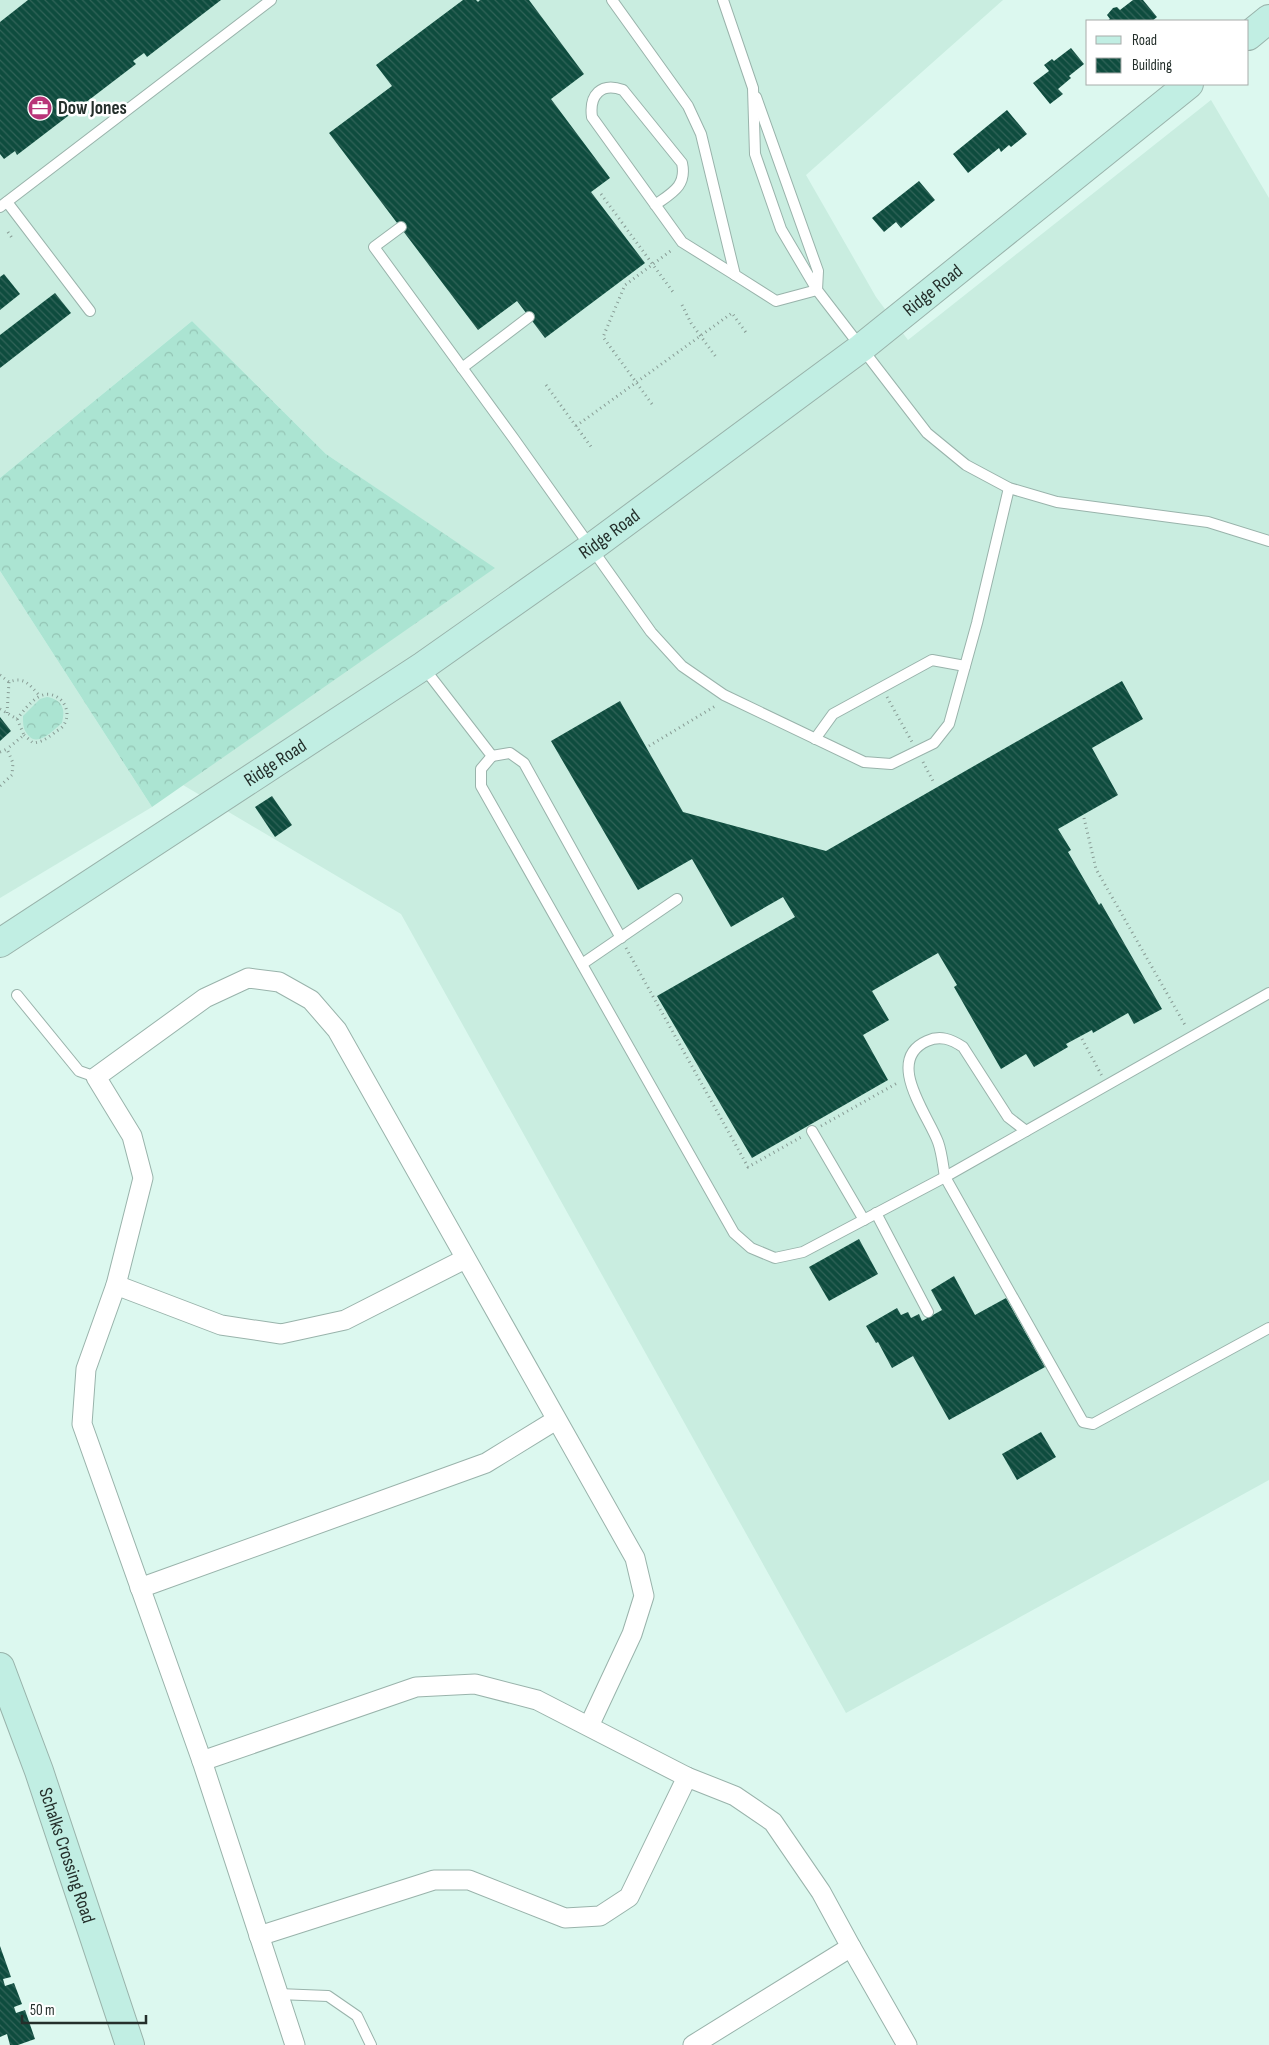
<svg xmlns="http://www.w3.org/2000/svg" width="1269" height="2045" viewBox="0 0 1269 2045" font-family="'Sofia Sans Condensed',sans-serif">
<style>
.built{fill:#c9ede0}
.forest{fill:url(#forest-crowns)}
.building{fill:url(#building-back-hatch)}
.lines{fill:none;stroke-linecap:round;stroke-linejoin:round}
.lane-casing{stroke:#99b3ab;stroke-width:12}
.street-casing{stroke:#99b3ab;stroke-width:21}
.secondary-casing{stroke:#99b3ab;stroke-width:30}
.path{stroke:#889c95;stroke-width:3;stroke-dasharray:1 4;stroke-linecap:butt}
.lane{stroke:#fff;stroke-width:10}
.street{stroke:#fff;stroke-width:19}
.secondary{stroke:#c1eee3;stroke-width:28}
.labels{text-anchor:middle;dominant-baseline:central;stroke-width:5;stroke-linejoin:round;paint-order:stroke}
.poi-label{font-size:19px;font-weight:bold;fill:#242f2b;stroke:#fff;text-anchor:start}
.street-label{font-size:19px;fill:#242f2b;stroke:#fff}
</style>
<defs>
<pattern id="forest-crowns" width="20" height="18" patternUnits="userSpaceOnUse" patternTransform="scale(1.25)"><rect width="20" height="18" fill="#abe4d2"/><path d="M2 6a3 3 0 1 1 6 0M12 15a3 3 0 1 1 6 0" fill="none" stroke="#93c4b4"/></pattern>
<pattern id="building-back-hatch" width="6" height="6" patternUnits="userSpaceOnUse" patternTransform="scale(1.25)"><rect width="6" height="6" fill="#0e4c3e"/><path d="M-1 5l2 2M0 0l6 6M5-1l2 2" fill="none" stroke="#316358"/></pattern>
</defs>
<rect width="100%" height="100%" fill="#dcf8ef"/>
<g class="built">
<polygon points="0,0 1003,0 806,175 876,297 908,340 1211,100 1269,198 1269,1480 846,1713 401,914 183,785 494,568 326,454 192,321 0,478"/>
<polygon points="0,571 152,807 0,898"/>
</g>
<g class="forest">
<polygon points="192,321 326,454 495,568 152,807 0,571 0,478"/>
<path d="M47,697c15,3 19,11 15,26 -8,6 -24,25 -34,12 -5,-6 -5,-11 -5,-19l17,-17z"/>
</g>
<g class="building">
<polygon points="28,0 221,0 147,57 144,53 133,61 136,64 17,155 15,151 4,159 0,154 0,22"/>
<polygon points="463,0 476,0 478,2 480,0 529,0 584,74 551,99 610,178 591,192 645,263 545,338 517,301 478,330 329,133 392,86 376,65"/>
<polygon points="1133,0 1143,0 1157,17 1152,21 1107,21 1110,19 1107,15 1113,8 1117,7 1120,10"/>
<polygon points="1071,48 1084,64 1069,76 1071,78 1058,89 1063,94 1050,104 1033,83 1049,71 1044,65 1052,59 1054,61"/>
<polygon points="1007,110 1027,134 1011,147 1009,145 1001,152 999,148 968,173 953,154"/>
<polygon points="919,181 935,200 901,228 896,222 884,232 872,218"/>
<polygon points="4,274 20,294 0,310 0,277"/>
<polygon points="55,293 71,313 0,368 0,335"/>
<polygon points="1122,681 1143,719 1092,748 1118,795 1058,829 1071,850 1068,852 1099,905 1101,903 1162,1009 1134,1024 1128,1013 1093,1033 1092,1030 1066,1044 1068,1047 1034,1067 1026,1054 1001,1069 954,987 957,985 938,953 872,991 889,1020 863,1035 888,1080 752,1158 657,996 795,917 783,897 731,927 692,859 638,890 551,741 620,701 683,812 826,851"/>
<polygon points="0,717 11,731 0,741"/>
<polygon points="272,796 292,825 275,837 255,807"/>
<polygon points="859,1239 878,1274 829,1301 809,1267"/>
<polygon points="954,1276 975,1315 1006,1298 1045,1367 949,1420 913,1356 892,1368 878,1342 876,1343 866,1326 897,1308 901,1315 908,1312 911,1318 919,1314 922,1321 942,1310 931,1290"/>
<polygon points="1041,1432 1056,1457 1017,1480 1002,1454"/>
<polygon points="0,1946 11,1977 3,1979 5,1986 14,1983 22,2004 14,2007 16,2013 25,2010 35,2039 18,2045 10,2045 7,2034 0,2037"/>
</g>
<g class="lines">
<defs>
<g id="lane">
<polyline points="612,0 688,106 701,134 735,275 776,301 817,290 818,271 756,97"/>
<polyline points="723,0 753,88 755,154 781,229 817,290 927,433 966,465 1009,488 1057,502 1208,522 1269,541"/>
<polyline points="7,202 90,311"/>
<path d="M655,205c17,-12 32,-19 27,-42l-59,-73c-22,-8 -34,5 -31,27l90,125 53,33"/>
<polyline points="0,207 271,0"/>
<polyline points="401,227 374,247 514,439 651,632 682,666 724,695 864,762 891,764 934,743 949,724 977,623 1009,488"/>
<polyline points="462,368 529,317"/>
<polyline points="424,668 492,756 481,769 481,786 734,1233 751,1248 775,1258 803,1252 945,1177 1269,993"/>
<polyline points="815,739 833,714 932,660 965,666"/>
<polyline points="492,756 510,753 524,763 621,938"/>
<polyline points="582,964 677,899"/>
<polyline points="17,995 79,1071 96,1077"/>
<polyline points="812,1131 864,1220"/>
<path d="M1026,1131l-18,-14 -45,-70c-12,-8 -23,-12 -36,-6 -43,19 1,74 11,101 4,11 5,24 7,35l138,245 10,2 176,-96"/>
<polyline points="876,1213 928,1312"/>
<polyline points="278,1994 328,1996 357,2016 371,2045"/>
</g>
<g id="street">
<polyline points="116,1285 221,1325 281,1334 345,1320 465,1259"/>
<polyline points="140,1588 486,1463 556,1420"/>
<polyline points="202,1761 82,1424 86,1369 116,1285 143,1178 132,1136 96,1077 205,998 248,978 279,982 311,1000 337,1030 635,1558 644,1596 632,1634 589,1726"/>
<polyline points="259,1936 434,1880 469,1880 565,1918 600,1916 629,1897 687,1777"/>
<polyline points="851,1947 907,2045"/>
<polyline points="295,2045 202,1761 416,1687 475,1684 537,1700 687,1777 735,1796 773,1822 821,1892 851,1947 693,2045"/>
</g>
<g id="secondary">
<polyline points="1248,36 1269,19"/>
<path id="s1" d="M0,943l423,-277 169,-119 269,-199 328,-264"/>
<path id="s2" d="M0,1667l39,104 91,274"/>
</g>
</defs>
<use href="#lane" class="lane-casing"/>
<use href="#street" class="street-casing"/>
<use href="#secondary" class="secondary-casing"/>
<g class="path">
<polyline points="601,194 673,292"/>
<polyline points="8,232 12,238"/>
<polyline points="682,305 691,323 716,357"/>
<polyline points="546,385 592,448"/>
<polyline points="652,404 603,337 625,285 673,249"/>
<polyline points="576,426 732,313 747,334"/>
<path d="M0,675l9,7c16,-6 20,3 31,14"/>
<polyline points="887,697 912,742"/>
<polyline points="0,709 17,719 24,735 7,749"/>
<polyline points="7,713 9,682"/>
<path d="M17,719c6,-8 14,-18 23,-23 18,-8 35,14 23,30 -2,3 -7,5 -9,7 -8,6 -12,9 -21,10l-9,-8"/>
<polyline points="649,746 717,705"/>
<polyline points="0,752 7,749 13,763 12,775 0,786"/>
<polyline points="923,762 933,781"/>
<polyline points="1084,818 1096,869 1185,1025"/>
<polyline points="626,948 748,1167 803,1136"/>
<polyline points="1082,1039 1102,1076"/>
<polyline points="821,1126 899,1082"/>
</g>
<use href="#lane" class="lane"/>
<use href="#street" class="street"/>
<use href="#secondary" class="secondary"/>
</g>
<defs>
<symbol id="office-disc" viewBox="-11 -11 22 22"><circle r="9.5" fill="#b83478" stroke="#fff"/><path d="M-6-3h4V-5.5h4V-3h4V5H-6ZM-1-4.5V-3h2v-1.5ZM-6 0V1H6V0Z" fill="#fff"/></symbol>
</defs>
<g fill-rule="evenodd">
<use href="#office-disc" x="26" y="94" width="28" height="28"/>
</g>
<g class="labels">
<g class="poi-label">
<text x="58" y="108">Dow Jones</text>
</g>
<g class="street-label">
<text stroke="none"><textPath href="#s1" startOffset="1139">Ridge Road</textPath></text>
<text stroke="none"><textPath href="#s1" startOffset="734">Ridge Road</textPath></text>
<text stroke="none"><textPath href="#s1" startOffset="329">Ridge Road</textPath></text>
<text stroke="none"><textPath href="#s2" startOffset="200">Schalks Crossing Road</textPath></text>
</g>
</g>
<rect x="1086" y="20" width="162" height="65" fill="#ffffff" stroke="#a7acaa"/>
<rect x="1096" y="36" width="25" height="8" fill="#c1eee3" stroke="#a7acaa"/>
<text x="1132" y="45" font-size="15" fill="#242f2b">Road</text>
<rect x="1096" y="58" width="25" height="15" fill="url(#building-back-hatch)" stroke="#a7acaa"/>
<text x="1132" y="70" font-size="15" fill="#242f2b">Building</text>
<path d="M22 2015v8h124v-8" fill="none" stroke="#242f2b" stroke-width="2.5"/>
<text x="30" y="2015" font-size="15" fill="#242f2b" stroke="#ffffff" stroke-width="4" paint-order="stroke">50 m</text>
</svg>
